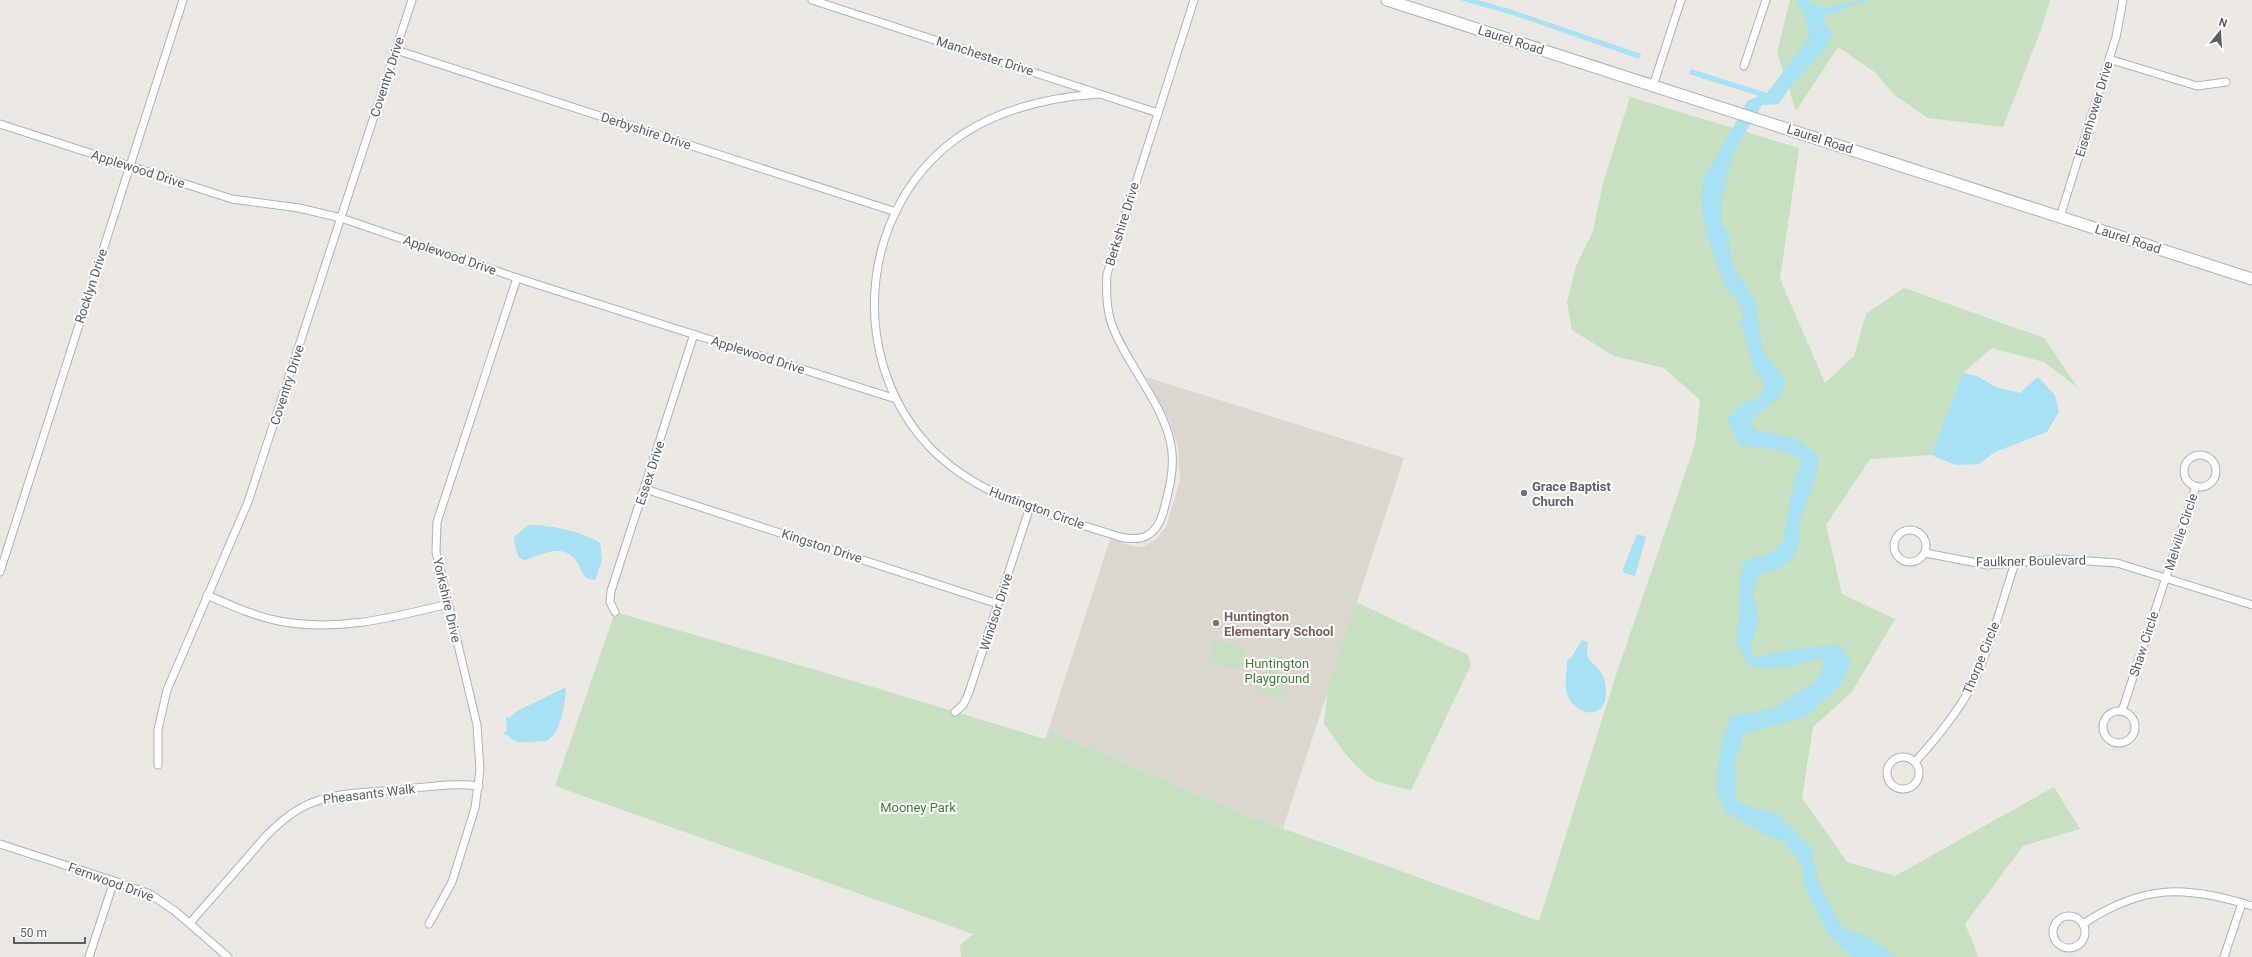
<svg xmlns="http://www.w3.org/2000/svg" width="2252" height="957" viewBox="0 0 2252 957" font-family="Roboto,sans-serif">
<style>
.education{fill:#dbd7d0}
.green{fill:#c6e0c1}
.water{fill:#a8e0f4}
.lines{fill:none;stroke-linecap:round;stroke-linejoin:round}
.stream{stroke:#a8e0f4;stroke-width:3}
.street-casing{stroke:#afb3b6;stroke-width:9}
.secondary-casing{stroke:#aeb2b5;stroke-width:13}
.street{stroke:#fff;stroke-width:7}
.secondary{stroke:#fff;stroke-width:11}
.worship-dot{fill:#6b7280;stroke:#fff;stroke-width:1.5}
.education-dot{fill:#8d6e63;stroke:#fff;stroke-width:1.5}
.labels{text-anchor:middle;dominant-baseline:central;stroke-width:4;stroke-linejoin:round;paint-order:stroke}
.street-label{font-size:13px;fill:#5a5e61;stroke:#fff}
.worship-label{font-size:13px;font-weight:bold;fill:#5b616d;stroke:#fff;text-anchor:start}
.education-label{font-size:13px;font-weight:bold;fill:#785e54;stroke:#fff;text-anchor:start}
.park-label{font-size:13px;fill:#457c3d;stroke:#fff}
</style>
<rect width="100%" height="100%" fill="#ebe7e2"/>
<polygon class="education" points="1146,377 1404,458 1283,828 1246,815 1053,732 1047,734 1110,539 1136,547 1145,546 1156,539 1166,527 1180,480 1178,446 1169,420"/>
<g class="green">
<polygon points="1790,0 2050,0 2042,27 2003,127 1928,118 1893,94 1876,73 1838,47 1796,111 1777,53"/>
<polygon points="1630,97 1799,148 1780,279 1825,383 1854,356 1866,314 1904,288 2044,338 2078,388 2044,362 1992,348 1963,373 1931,455 1870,459 1826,525 1842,594 1895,619 1852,692 1813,727 1802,798 1847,862 1895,876 2054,787 2080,829 2023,846 1965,924 1979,957 961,957 960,945 973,934 555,786 615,612 823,672 1045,739 1047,734 1053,732 1246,815 1539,921 1615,678 1695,444 1700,400 1664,368 1614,356 1572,330 1567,302 1576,266 1593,231 1603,183"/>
<path d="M1356,602l112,53 3,10 -60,125c-12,-3 -26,-5 -37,-10 -21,-12 -36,-37 -50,-56l4,-36z"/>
<polygon points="1215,639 1246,649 1240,670 1208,661"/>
<polygon points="1269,653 1295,661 1288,684 1285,684 1282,693 1279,697 1257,690"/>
</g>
<g class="water">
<polygon points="1460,0 1478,0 1512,10 1641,54 1639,59 1516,16"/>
<path d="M1795,0h13l13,8 26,-4 -5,8 -16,2 -2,10 9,8 -6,14 -19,23 -14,12 -15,23 -17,1 -29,48 -11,47v25l6,6 4,34 23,36 8,50 23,30 -7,16 -25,20 -2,6 3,7 43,9 20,17c3,22 -13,43 -18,65 -4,13 3,22 -6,35 -9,12 -22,15 -35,19l-6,17 6,27 -8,27 3,11 56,-10 30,-2 11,16 -10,24 -36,32 -61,17 -8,25v38l5,7 36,10 34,33 9,40 22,41 22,7 32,22h-42l-26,-22 -25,-51 1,-16 -21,-28 -11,-2 -47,-26 -10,-25 6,-41 9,-29 44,-9 42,-27 9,-19 -3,-5c-19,8 -53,15 -73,9l-13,-24 4,-35v-29l4,-17 27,-8 12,-12 10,-57 9,-22c-10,-13 -45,-16 -62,-16l-13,-26 16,-17 16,-5 4,-6v-10l-9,-14 -13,-43 2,-11 -2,-8 -16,-20 -13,-36 -10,-34 -1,-23 2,-15 16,-25 28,-52 12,-5 -70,-22 2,-5 76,24 42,-55c-1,-15 -4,-26 -14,-38z"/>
<polygon points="1963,373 1977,376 1996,387 2020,393 2038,377 2055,395 2059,412 2047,432 1995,452 1979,464 1956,465 1931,455"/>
<path d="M528,525c22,0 54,6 72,18l2,17 -7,20 -9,-2c-5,-6 -7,-16 -13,-21 -14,-13 -33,-2 -48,3l-6,-2 -4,-11 -1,-10z"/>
<polygon points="1637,534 1646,537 1635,576 1624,573 1623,569"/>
<path d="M1582,640l5,2c2,5 -1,10 1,15 1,5 9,9 12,14 5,6 6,16 6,23 -1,27 -31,22 -39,0 -3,-10 0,-23 0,-34l4,-2z"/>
<path d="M566,687c-1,14 -4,49 -21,54 -4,1 -11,0 -16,1 -10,1 -14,0 -22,-7l-2,1 -1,-3 3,-2 -1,-14 3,1 8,-7z"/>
</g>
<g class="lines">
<polyline class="stream" points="1843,6 1868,0"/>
<defs>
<g id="street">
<polyline points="812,0 1158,113"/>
<polyline points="396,50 896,212"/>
<polyline points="2109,59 2197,86 2226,82"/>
<polyline points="1744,66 1766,0"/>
<polyline points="1653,86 1681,0"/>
<path d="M1099,94c-47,3 -96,14 -136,40 -102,68 -118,218 -37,309 49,55 126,72 194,94 22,5 36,-1 43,-24 5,-20 11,-39 9,-60 -3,-44 -47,-89 -61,-131 -5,-16 -5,-32 -4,-48l87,-274"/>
<polyline points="0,124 232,199 299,208 341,218 517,278 896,399"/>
<polyline points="2060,217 2116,37 2123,0"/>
<circle cx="2200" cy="471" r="16"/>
<polyline points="645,489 998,604"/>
<circle cx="1910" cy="546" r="16"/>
<polyline points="1925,553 1988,565 2059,559 2117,563 2252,605"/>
<polyline points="0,572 183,0"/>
<path d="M207,595c23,10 47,21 72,26 59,11 112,-3 169,-17"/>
<polyline points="615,612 610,602 611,591 694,334"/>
<polyline points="2122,711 2196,486"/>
<circle cx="2119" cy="727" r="16"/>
<polyline points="955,712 963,705 968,695 1030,507"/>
<circle cx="1903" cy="773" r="16"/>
<path d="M1915,762c20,-22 40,-46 55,-73 20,-39 31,-84 45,-126"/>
<polyline points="158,765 158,730 167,690 248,502 412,0"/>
<polyline points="0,844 114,881 150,894 175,911 228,957"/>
<circle cx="2069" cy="932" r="16"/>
<path d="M190,923l77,-88c14,-14 29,-27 47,-33 25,-10 53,-9 79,-12 29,-2 58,-8 86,-4"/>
<polyline points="429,924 452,882 475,808 480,770 477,725 436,552 437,522 517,278"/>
<path d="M2083,924c60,-40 103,-39 169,-18"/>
<polyline points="89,957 114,881"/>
<polyline points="2224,957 2242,903"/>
</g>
<polyline id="secondary" points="1387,0 2252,279"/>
</defs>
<use href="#street" class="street-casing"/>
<use href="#secondary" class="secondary-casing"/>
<use href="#street" class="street"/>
<use href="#secondary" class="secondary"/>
</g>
<circle class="worship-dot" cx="1524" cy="493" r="4"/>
<circle class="education-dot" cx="1216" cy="623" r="4"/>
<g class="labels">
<g class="street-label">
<text transform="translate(1511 40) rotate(18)">Laurel Road</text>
<text transform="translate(985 56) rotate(18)">Manchester Drive</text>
<text transform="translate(387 77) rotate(-72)">Coventry Drive</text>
<text transform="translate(2094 109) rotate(-73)">Eisenhower Drive</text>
<text transform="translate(646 131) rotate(18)">Derbyshire Drive</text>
<text transform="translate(1820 139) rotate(18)">Laurel Road</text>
<text transform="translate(138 169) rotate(18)">Applewood Drive</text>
<text transform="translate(1122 224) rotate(-73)">Berkshire Drive</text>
<text transform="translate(2128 239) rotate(18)">Laurel Road</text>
<text transform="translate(450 255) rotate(19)">Applewood Drive</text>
<text transform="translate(91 286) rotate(-72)">Rocklyn Drive</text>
<text transform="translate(758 355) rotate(18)">Applewood Drive</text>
<text transform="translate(287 385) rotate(-72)">Coventry Drive</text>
<text transform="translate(650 473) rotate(-72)">Essex Drive</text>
<text transform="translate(1037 508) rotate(20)">Huntington Circle</text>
<text transform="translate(2181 532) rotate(-72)">Melville Circle</text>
<text transform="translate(822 546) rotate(18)">Kingston Drive</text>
<text transform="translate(2031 561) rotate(-1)">Faulkner Boulevard</text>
<text transform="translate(447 600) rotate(77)">Yorkshire Drive</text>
<text transform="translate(996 612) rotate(-72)">Windsor Drive</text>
<text transform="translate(2144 644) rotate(-72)">Shaw Circle</text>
<text transform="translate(1981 658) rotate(-68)">Thorpe Circle</text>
<text transform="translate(369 794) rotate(-7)">Pheasants Walk</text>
<text transform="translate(111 882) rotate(20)">Fernwood Drive</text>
</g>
<g class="worship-label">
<text x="1532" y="486">Grace Baptist<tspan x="1532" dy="15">Church</tspan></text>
</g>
<g class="education-label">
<text x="1224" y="616">Huntington<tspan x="1224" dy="15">Elementary School</tspan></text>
</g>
<g class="park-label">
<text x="1277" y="663">Huntington<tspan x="1277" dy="15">Playground</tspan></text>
<text x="918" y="807">Mooney Park</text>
</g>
</g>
<g transform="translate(2220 32) rotate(18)" stroke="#ffffff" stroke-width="3" paint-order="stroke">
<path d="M0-3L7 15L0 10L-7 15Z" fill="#5a5e61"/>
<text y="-6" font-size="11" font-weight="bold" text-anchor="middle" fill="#5a5e61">N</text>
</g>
<path d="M14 937v6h71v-6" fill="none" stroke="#5a5e61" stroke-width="2"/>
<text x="20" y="937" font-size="12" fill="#5a5e61" stroke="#ffffff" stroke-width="3" paint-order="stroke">50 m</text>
</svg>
